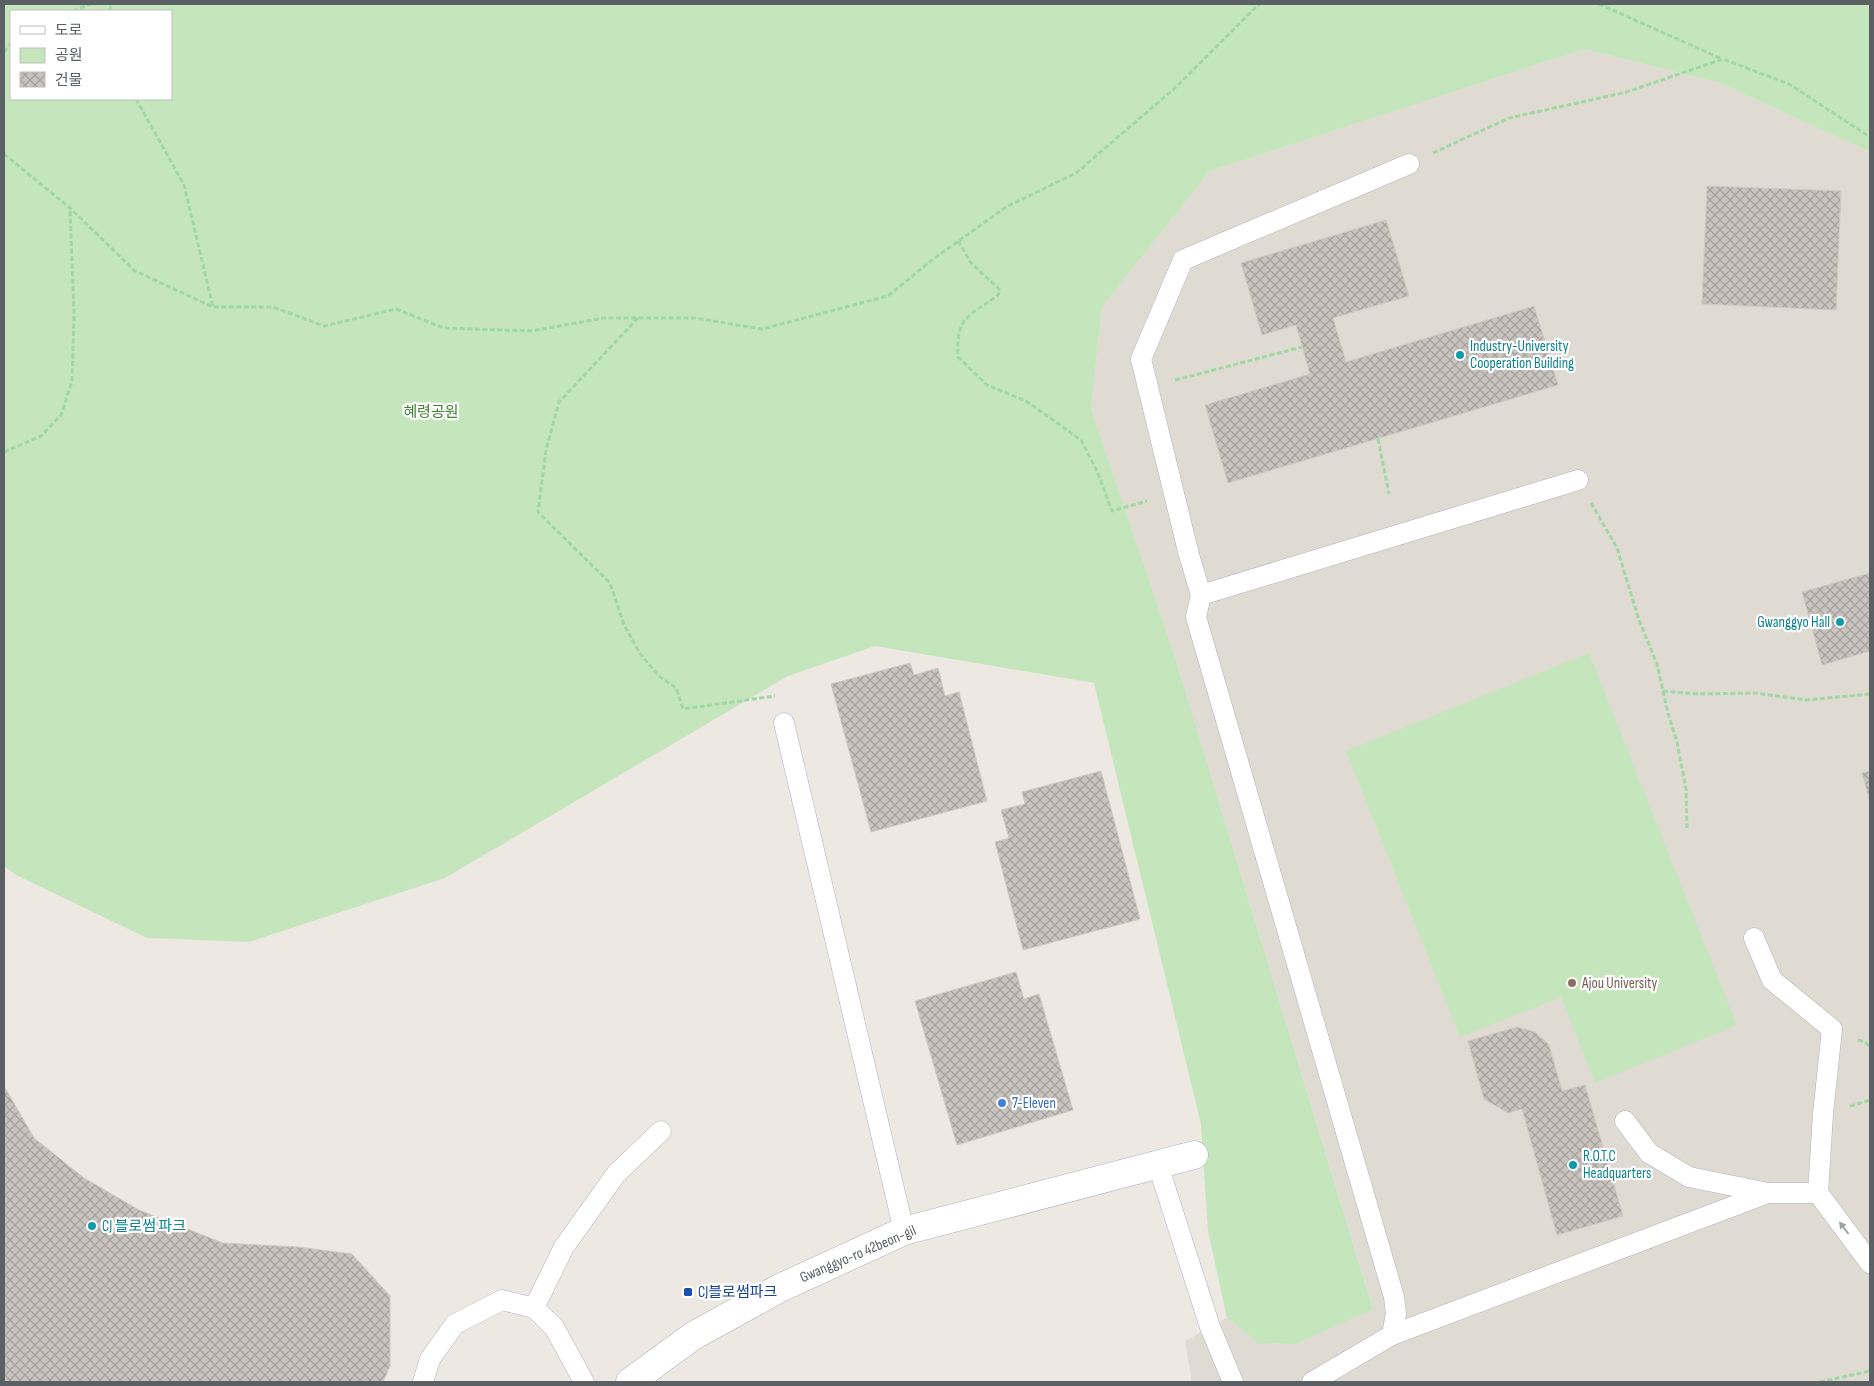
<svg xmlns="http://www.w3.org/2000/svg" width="1874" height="1386" viewBox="0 0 1874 1386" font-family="'Sofia Sans Condensed','Noto Sans KR',sans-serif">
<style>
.education{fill:#dfdad2}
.park{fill:#c5e6bd;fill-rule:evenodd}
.building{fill:url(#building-cross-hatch);stroke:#d2c9c0}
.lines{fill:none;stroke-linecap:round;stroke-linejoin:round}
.lane-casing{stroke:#afb4b8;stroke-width:21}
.secondary-casing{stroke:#aeb4b8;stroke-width:29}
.path{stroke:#a0d8a4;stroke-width:3;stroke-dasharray:5 2.5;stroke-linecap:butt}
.lane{stroke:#fff;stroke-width:20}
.secondary{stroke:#fff;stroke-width:28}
.oneway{fill:#9ca0a1}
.culture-dot{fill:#0f9aa8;stroke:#fff;stroke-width:2}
.education-dot{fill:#8d6e63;stroke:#fff;stroke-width:2}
.shop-dot{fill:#3f7fe0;stroke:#fff;stroke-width:2}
.transit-dot{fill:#1a4fb4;stroke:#fff;stroke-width:2}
.labels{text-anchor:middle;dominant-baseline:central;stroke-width:4.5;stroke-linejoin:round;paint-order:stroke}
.culture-label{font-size:15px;fill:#0d838f;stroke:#fff;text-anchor:start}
.park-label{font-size:15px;fill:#3e8331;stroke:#fff}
.education-label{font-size:15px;fill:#785e54;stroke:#fff;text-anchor:start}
.shop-label{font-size:15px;fill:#366cbe;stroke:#fff;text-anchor:start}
.street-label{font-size:15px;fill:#5a6063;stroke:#fff}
.transit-label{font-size:15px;fill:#164399;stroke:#fff;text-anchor:start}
</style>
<defs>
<pattern id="building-cross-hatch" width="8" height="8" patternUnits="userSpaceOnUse" patternTransform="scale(1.25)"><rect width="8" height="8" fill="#c8c3be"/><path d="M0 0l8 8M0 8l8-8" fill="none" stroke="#a5a29e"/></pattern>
</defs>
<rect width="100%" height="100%" fill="#ede8e2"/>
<polygon class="education" points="1585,49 1720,83 1870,152 1870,1382 1192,1382 1185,1341 1227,1318 1258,1343 1296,1344 1373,1308 1175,657 1091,408 1102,307 1210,171"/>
<g class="park">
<path d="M4,4h1866v148l-150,-69 -135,-34 -375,122 -108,136 -11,101 84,249 198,652 -77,35 -38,-1 -31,-25 -19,-87 -7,-107 -107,-441 -219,-37 -87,30 -343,202 -196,64 -102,-4 -131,-63 -12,-9zM11,11h160v88h-160z"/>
<polygon points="1589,653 1737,1025 1595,1083 1561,997 1460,1037 1346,751"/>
</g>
<g class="building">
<polygon points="1707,186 1841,191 1836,310 1702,304"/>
<polygon points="1386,220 1409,296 1333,318 1346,362 1534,306 1558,385 1228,483 1205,405 1310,374 1296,325 1262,335 1241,263"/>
<polygon points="1870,573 1870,651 1822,665 1802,592"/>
<polygon points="910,663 914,675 938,668 945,696 959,692 987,801 871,832 831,684"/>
<polygon points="1101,771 1140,919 1023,950 995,842 1009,838 1001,810 1025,804 1022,792"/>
<polygon points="1870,771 1870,802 1862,773"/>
<polygon points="1016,972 1024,999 1039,994 1073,1110 957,1145 915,1001"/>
<polygon points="1517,1027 1535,1032 1549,1045 1562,1091 1585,1085 1623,1216 1557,1235 1522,1109 1508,1113 1484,1099 1468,1041"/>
<polygon points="4,1086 34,1138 84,1178 139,1210 223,1243 298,1247 352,1254 390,1296 390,1366 383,1382 4,1382"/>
</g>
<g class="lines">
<defs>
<g id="lane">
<polyline points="1201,595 1578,480"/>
<polyline points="784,723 904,1231"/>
<polyline points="1754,938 1772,980 1832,1029 1823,1114 1818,1193 1870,1263"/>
<polyline points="1625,1121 1649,1153 1689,1177 1768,1193 1818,1193"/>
<polyline points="1158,1165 1210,1327 1233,1382"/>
<polyline points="534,1308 564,1247 616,1174 661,1131"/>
<polyline points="1392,1335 1396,1314 1394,1297 1196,617 1201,595 1189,555 1141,359 1183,260 1409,164"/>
<polyline points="423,1382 430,1359 455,1324 502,1300 534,1308 554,1327 584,1382"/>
<polyline points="1312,1382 1392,1335 1768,1193"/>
</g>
<polyline id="secondary" points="630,1382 693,1336 780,1288 904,1231 1194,1155"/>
</defs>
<use href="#lane" class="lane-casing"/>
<use href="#secondary" class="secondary-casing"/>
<g class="path">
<polyline points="1599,4 1722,59"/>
<polyline points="73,11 90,4"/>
<polyline points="109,11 112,4"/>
<polyline points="4,52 11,44"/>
<polyline points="136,99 184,185 213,307"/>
<polyline points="1433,153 1509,118 1627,92 1723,59 1789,84 1870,137"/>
<polyline points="4,154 70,208 135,271 213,307 273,307 324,326 396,309 444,328 531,331 604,318 695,318 762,329 888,296 932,260 1006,207 1076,173 1175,88 1259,4"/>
<path d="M958,241l13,22 29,27 -2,5c-30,23 -42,20 -40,62l29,28 39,16 55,39 16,31 15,40 35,-10"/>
<polyline points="638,318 559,402 546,450 538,512 610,583 624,625 641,655 659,676 676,688 683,709 775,696"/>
<polyline points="1175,380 1302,347"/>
<polyline points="1378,439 1389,494"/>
<polyline points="4,452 41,436 61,415 72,381 74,314 70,208"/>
<polyline points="1591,503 1617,548 1639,620 1657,664 1668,713 1677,742 1686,789 1687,828"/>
<polyline points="1663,691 1698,694 1755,693 1806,700 1870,694"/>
<polyline points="1858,1040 1865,1042 1870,1047"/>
<polyline points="1850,1106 1870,1100"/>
<polyline points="1820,1382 1870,1371"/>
</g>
<use href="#lane" class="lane"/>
<use href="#secondary" class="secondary"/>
</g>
<defs><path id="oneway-solid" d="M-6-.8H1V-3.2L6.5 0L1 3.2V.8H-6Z" transform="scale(1.25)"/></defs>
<use class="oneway" href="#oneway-solid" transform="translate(1844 1228) rotate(-127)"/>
<g class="culture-dot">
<circle cx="1460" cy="355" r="5"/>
<circle cx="1840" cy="622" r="5"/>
<circle cx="1573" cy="1165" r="5"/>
<circle cx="92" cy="1226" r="5"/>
</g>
<circle class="education-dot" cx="1572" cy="983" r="5"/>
<circle class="shop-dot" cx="1002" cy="1103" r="5"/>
<rect class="transit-dot" x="683" y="1287" width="10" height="10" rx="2.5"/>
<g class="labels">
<g class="culture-label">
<text x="1470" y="346">Industry-University<tspan x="1470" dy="17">Cooperation Building</tspan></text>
<text x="1830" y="622" text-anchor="end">Gwanggyo Hall</text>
<text x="1583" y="1156">R.O.T.C<tspan x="1583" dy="17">Headquarters</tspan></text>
<text x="102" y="1226">CJ 블로썸 파크</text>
</g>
<g class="park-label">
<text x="431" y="412">혜령공원</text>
</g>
<g class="education-label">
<text x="1582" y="983">Ajou University</text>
</g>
<g class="shop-label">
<text x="1012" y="1103">7-Eleven</text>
</g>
<g class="street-label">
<text transform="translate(858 1254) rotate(-23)">Gwanggyo-ro 42beon-gil</text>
</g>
<g class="transit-label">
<text x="698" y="1292">CJ블로썸파크</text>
</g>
</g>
<rect width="1874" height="1386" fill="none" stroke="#5a6063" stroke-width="10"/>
<rect x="10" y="10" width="162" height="90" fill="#ffffff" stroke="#bdbfc1"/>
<rect x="20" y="26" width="25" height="8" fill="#ffffff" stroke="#bdbfc1"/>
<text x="55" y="35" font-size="15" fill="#5a6063">도로</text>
<rect x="20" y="48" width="25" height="15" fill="#c5e6bd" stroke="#bdbfc1"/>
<text x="55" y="60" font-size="15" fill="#5a6063">공원</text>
<rect x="20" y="72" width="25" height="15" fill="url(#building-cross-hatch)" stroke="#bdbfc1"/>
<text x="55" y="85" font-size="15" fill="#5a6063">건물</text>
</svg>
